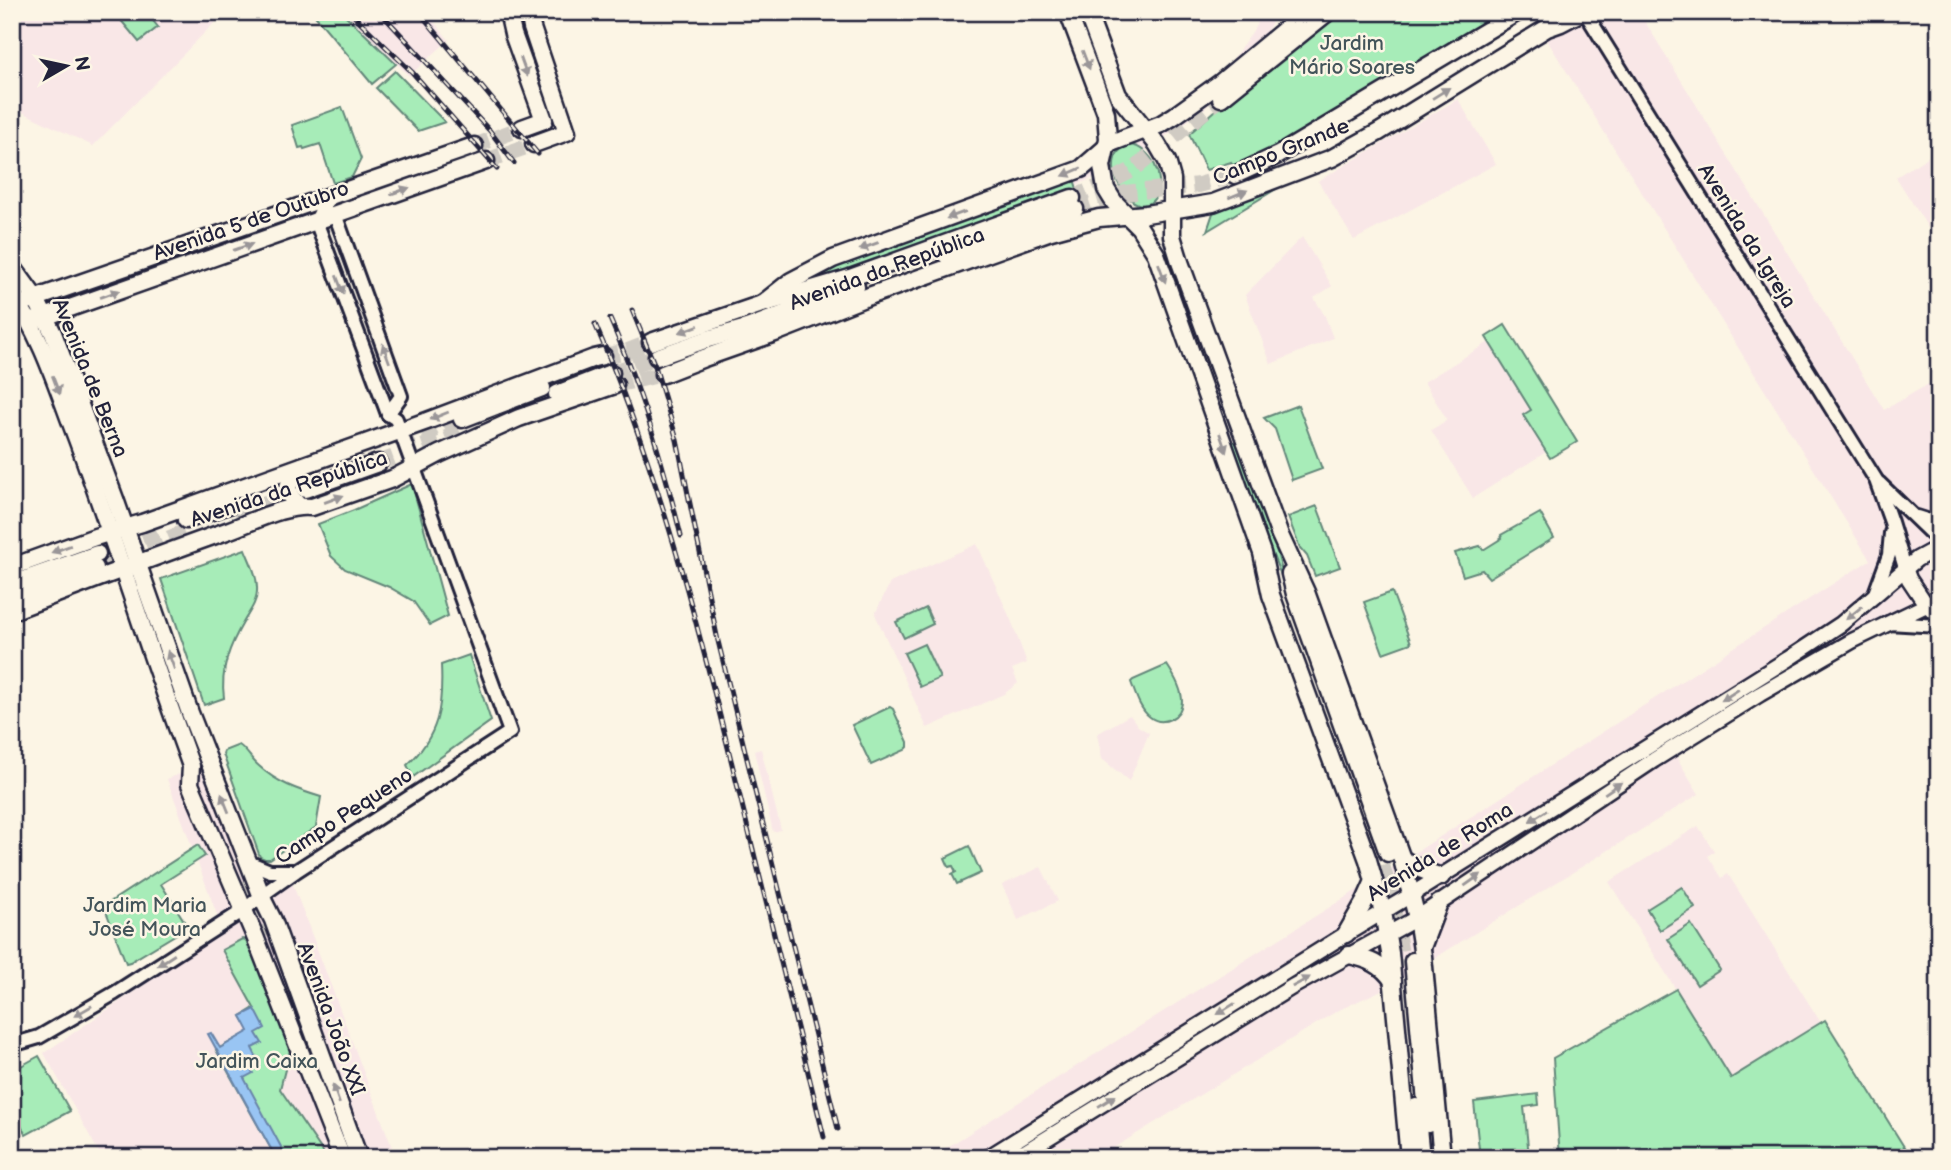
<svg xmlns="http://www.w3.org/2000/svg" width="1951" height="1170" viewBox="0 0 1951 1170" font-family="'Balsamiq Sans',sans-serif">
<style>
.built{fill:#f9e7e7}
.green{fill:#a7ecb8;stroke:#64877a;stroke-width:2}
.water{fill:#99c5f3;stroke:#6984a9;stroke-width:2}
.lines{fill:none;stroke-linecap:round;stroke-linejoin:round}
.primary-tunnel{stroke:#d0cbc3;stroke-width:16;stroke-dasharray:16 8;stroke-linecap:butt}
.tertiary-casing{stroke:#22223b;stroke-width:18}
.secondary-casing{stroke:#22223b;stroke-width:19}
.primary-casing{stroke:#22223b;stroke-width:21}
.tertiary{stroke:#fcf5e5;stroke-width:12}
.secondary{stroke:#fcf5e5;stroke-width:14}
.primary{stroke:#fcf5e5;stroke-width:16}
.rail-casing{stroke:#22223b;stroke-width:5}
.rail{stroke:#fcf5e5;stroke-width:2.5;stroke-dasharray:8;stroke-linecap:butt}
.oneway{fill:#9a9698}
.labels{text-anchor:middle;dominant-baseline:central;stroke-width:5;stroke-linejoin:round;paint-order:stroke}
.park-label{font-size:21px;fill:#43545a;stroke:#fcf5e5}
.street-label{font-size:21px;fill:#22223b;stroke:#fcf5e5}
</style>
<rect width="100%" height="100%" fill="#fcf5e5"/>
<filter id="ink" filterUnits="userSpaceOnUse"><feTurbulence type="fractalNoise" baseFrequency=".0143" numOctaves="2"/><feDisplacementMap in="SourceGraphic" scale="14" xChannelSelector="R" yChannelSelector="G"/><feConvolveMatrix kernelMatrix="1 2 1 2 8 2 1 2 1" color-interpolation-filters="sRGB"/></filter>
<g filter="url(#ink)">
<g class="built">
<polygon points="12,12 225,12 93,146 18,110 12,104"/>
<polygon points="344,12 426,12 449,40 409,76"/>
<polygon points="1264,12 1278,12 1259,44 1222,91 1204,109 1148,149 1122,165 1068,189 1064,178 1102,162 1141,139 1226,68 1249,37"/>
<polygon points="1601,12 1639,12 1884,410 1939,378 1939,626 1874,628 1674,753 1699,794 1388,987 1337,1011 1097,1158 930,1158 1365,885 1870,560 1547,40"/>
<polygon points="1458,99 1496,164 1354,240 1318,181"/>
<polygon points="1939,150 1939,245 1896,177"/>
<polygon points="1302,237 1332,286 1314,298 1325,316 1333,338 1271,364 1245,295"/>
<polygon points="1489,342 1531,410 1523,416 1546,452 1473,498 1431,430 1447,420 1424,382"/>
<polygon points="977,544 1011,620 1027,663 1012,669 1018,683 1004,694 927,728 875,614 890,583"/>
<polygon points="1130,715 1138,726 1149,733 1129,781 1102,759 1097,734"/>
<polygon points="761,749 781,830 773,832 754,751"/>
<polygon points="214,760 259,876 284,861 396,1158 102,1158 44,1053 223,931 167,779"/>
<polygon points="1698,826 1714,851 1708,856 1722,878 1728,874 1821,1023 1731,1078 1609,882"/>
<polygon points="1041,867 1058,901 1018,920 1002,885"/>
</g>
<g class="green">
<polygon points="114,12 146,12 158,27 139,42"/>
<polygon points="312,12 342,12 396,64 372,84"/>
<polygon points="1337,12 1500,12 1299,137 1233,169 1231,162 1206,170 1189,134 1225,102"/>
<polygon points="395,71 445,122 418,131 376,88"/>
<polygon points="342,107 361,159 352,177 333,183 320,144 304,149 303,147 299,148 292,125"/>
<path d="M1130,145c21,2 36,33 26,51 -19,34 -67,-40 -26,-51z"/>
<polygon points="1074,179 1077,189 1048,201 826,279 822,269"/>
<polygon points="1286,183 1207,231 1214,210"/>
<polygon points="1505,325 1577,442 1550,458 1523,415 1531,410 1486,337"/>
<polygon points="1298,405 1322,469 1292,480 1275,429 1264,418"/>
<polygon points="1236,441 1276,549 1288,593 1272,553 1231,443"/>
<polygon points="412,484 448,616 430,625 413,601 389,587 345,569 331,556 318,524 354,510"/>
<polygon points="1317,506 1340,567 1315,576 1307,556 1300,548 1288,517"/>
<polygon points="1540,513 1554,538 1489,578 1482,570 1463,576 1455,553 1480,546 1483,550 1502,538 1501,535"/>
<path d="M245,549c5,13 13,27 12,42 0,11 -7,20 -13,30 -14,24 -24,48 -20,77l-20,7 -43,-126z"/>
<polygon points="1392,592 1411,643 1383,653 1364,602"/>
<polygon points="926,608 933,624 904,638 896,622"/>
<polygon points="924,644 940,678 920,687 904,653"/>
<path d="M469,655l22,66 -78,56 -6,-12c32,-29 36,-59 34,-100z"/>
<path d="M1167,665c6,9 15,24 15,36 0,16 -19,26 -32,16 -10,-7 -15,-24 -19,-35l2,-2z"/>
<polygon points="890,707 893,709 908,742 908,747 905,750 871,765 852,725"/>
<path d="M239,745c8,5 12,15 20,21 18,17 39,24 62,31l-5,30 -46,32h-5l-5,-2 -37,-103 1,-3z"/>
<polygon points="198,845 205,856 161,884 188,927 130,962 126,963 104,906"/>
<polygon points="969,846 981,873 957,884 952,874 956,872 953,866 949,867 945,858"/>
<polygon points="1682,887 1695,908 1660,930 1647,909"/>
<polygon points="1691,924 1720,970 1697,985 1668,939"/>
<polygon points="242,939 246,940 252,945 290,1050 280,1089 327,1158 276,1158 216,1050 250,1031 241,1016 254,1008 222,950"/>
<polygon points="1676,989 1731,1078 1825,1020 1911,1158 1560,1158 1553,1058"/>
<polygon points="39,1056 70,1111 26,1135 12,1110 12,1071"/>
<polygon points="1538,1094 1539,1105 1524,1107 1529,1156 1544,1156 1544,1158 1480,1158 1474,1102"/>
</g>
<polygon class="water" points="255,1009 265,1028 256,1033 262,1043 252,1048 257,1058 248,1063 253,1073 244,1078 287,1158 276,1158 208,1034 211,1033 220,1048 249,1031 241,1016"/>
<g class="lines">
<g class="primary-tunnel">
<polyline points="474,146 522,128"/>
<polyline points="486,161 534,144"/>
<polyline points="1072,198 1108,183 1134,169 1221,98"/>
<polyline points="1075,209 1125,193 1199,185 1235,175"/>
<polyline points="603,356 628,351 651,342"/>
<polyline points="611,373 657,357"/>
<polyline points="615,385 663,374"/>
<polyline points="399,444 462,419"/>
<polyline points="378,463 452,436 466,429"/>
<polyline points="235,514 302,490"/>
<polyline points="97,554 164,529"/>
<polyline points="102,565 190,530"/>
<polyline points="1382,865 1391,897 1403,966"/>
<polyline points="243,881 263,938"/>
<polyline points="305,1036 327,1090"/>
</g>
<defs>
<g id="tertiary">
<polyline points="1585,12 1876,480 1891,522 1905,568"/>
<polyline points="333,196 323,206 316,221 388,414"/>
<polyline points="335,214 401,396 388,414"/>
<polyline points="1879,483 1939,541"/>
<polyline points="1917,517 1939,524"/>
<polyline points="1874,596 1889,555 1891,533"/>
<polyline points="1927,606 1939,618"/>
<polyline points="1888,623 1939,626"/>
<polyline points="248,862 270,871 295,871"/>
<polyline points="12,1045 39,1037 115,993 244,910 262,895 296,871 510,732 396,419 388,414"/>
</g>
<g id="secondary">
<polyline points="1905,568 1909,579 1927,606"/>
<polyline points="987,1158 1346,934 1411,895 1788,659 1841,624 1917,559 1939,547"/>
<polyline points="1015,1158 1292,987 1417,918 1654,760 1760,694 1852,641 1939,599"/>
</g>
<g id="primary">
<polyline points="508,12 513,34 544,120 522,128"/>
<polyline points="529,12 532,28 567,132 534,144"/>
<polyline points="1068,12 1106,113 1108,139 1102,166 1106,189 1114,202 1139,227 1156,254 1262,553 1271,595 1368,860 1383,912 1390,953 1409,1158"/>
<polyline points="1087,12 1118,95 1157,144 1167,161 1172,179 1172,236 1180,262 1279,533 1306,592 1402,859 1417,918 1423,956 1442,1158"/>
<polyline points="1221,98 1328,12"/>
<polyline points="1235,175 1278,155 1518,12"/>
<polyline points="946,255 1075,209"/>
<polyline points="12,266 36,299 53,333 115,499 190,713 264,902 273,920 359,1158"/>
<path d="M12,294c31,44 46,96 65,145 40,108 74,219 114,327l-1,18 64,150 88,224"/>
<polyline points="28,301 474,146"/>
<polyline points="762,304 791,281 833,259 1081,169 1111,143 1161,124 1174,116 1220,83 1306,12"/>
<polyline points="36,320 486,161"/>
<polyline points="651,342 762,304 850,278 1072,198"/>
<polyline points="657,357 708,339 747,328 856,287"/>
<polyline points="663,374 704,358 775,333 872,295 1051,231 1099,218 1146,214 1213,203 1332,158 1379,132 1547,28 1561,23 1582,12"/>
<polyline points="557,394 611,373"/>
<polyline points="462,419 542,388"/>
<polyline points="305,489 378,463"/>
<polyline points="299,506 291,497 288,487 294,473 302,466"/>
<polyline points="186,520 231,504"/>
<polyline points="12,567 95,537 142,523 427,421 594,358 603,356"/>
<polyline points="1290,574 1295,594 1388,853"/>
<polyline points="12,584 97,554"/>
<polyline points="12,598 95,568"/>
<path d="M12,611c71,-27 141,-54 212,-79 27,-9 60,-28 88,-25l80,-28 47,-25 80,-36 96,-33"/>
<polyline points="1402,859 1420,869 1441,877"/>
<polyline points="1346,934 1365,901 1374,881"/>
<polyline points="1423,945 1439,903"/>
<path d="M1349,955c19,4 33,9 44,26"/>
<polyline points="1413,961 1428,1124"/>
<polyline points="1416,1107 1421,1158"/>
</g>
</defs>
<use href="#tertiary" class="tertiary-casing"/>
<use href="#secondary" class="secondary-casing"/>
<use href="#primary" class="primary-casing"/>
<use href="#tertiary" class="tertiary"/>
<use href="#secondary" class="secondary"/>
<use href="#primary" class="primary"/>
<defs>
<g id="rail">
<polyline points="350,12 412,72 497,169"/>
<polyline points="380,12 490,131 514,163"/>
<polyline points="419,12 538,154"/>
<polyline points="632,310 655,366 677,440 718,641 838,1129"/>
<path d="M610,319c31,70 53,143 71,217"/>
<path d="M595,324c62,142 101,293 138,444 30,123 61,246 91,369"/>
</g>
</defs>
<use href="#rail" class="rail-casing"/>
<use href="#rail" class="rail"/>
</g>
<defs><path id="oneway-solid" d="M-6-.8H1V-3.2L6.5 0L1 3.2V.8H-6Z" transform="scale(1.75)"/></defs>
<g class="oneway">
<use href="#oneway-solid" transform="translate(1086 60) rotate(69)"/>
<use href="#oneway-solid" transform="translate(524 67) rotate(70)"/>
<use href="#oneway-solid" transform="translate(1441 93) rotate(-32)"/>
<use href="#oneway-solid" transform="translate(1072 172) rotate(157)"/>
<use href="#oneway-solid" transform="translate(400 191) rotate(-19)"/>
<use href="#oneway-solid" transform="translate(1238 194) rotate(-22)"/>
<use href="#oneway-solid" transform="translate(956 215) rotate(160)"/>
<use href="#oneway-solid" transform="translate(869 246) rotate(160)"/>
<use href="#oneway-solid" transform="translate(243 247) rotate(-19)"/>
<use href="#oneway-solid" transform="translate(1162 273) rotate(70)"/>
<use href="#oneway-solid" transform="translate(340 285) rotate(69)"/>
<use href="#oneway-solid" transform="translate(110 294) rotate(-20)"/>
<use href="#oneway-solid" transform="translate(689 329) rotate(160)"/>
<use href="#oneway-solid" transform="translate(386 353) rotate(-110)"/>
<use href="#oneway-solid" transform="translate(56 385) rotate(69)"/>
<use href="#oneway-solid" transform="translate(439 416) rotate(158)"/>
<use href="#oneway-solid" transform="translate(1223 443) rotate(71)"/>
<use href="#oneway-solid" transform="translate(334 499) rotate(-20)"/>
<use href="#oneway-solid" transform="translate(61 549) rotate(160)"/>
<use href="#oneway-solid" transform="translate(1854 613) rotate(141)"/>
<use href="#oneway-solid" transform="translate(171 660) rotate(-110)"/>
<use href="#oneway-solid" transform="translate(1730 695) rotate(147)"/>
<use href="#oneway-solid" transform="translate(1613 788) rotate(-34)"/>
<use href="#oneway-solid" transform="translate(225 803) rotate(-112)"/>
<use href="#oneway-solid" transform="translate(1538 816) rotate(148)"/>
<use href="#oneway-solid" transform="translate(1473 880) rotate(-35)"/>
<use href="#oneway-solid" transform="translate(166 960) rotate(147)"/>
<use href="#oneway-solid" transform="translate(1301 982) rotate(-29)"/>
<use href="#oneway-solid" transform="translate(1226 1009) rotate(148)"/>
<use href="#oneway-solid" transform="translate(83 1011) rotate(150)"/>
<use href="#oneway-solid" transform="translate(336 1094) rotate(-110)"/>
<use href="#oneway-solid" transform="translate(1107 1101) rotate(-32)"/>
</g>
</g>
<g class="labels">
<g class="park-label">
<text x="1352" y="43">Jardim<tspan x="1352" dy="24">Mário Soares</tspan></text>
<text x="145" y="905">Jardim Maria<tspan x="145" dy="24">José Moura</tspan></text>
<text x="257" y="1061">Jardim Caixa</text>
</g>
<g class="street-label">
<text transform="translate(1281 152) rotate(-22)">Campo Grande</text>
<text transform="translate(251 221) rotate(-19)">Avenida 5 de Outubro</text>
<text transform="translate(1747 236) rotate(58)">Avenida da Igreja</text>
<text transform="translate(887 269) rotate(-20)">Avenida da República</text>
<text transform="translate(90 378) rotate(68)">Avenida de Berna</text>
<text transform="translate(289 489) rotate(-18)">Avenida da República</text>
<text transform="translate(344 816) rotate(-33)">Campo Pequeno</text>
<text transform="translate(1440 852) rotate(-32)">Avenida de Roma</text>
<text transform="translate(331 1019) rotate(70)">Avenida João XXI</text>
</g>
</g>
<rect width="1951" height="1170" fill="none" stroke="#fcf5e5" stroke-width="42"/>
<rect x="21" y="21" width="1909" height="1128" fill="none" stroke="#22223b" stroke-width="2.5" filter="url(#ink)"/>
<g transform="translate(66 66) rotate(81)" stroke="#fcf5e5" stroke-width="5" paint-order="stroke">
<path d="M0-5L12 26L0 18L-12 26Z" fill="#22223b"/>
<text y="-10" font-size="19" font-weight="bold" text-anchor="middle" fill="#22223b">N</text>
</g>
</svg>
